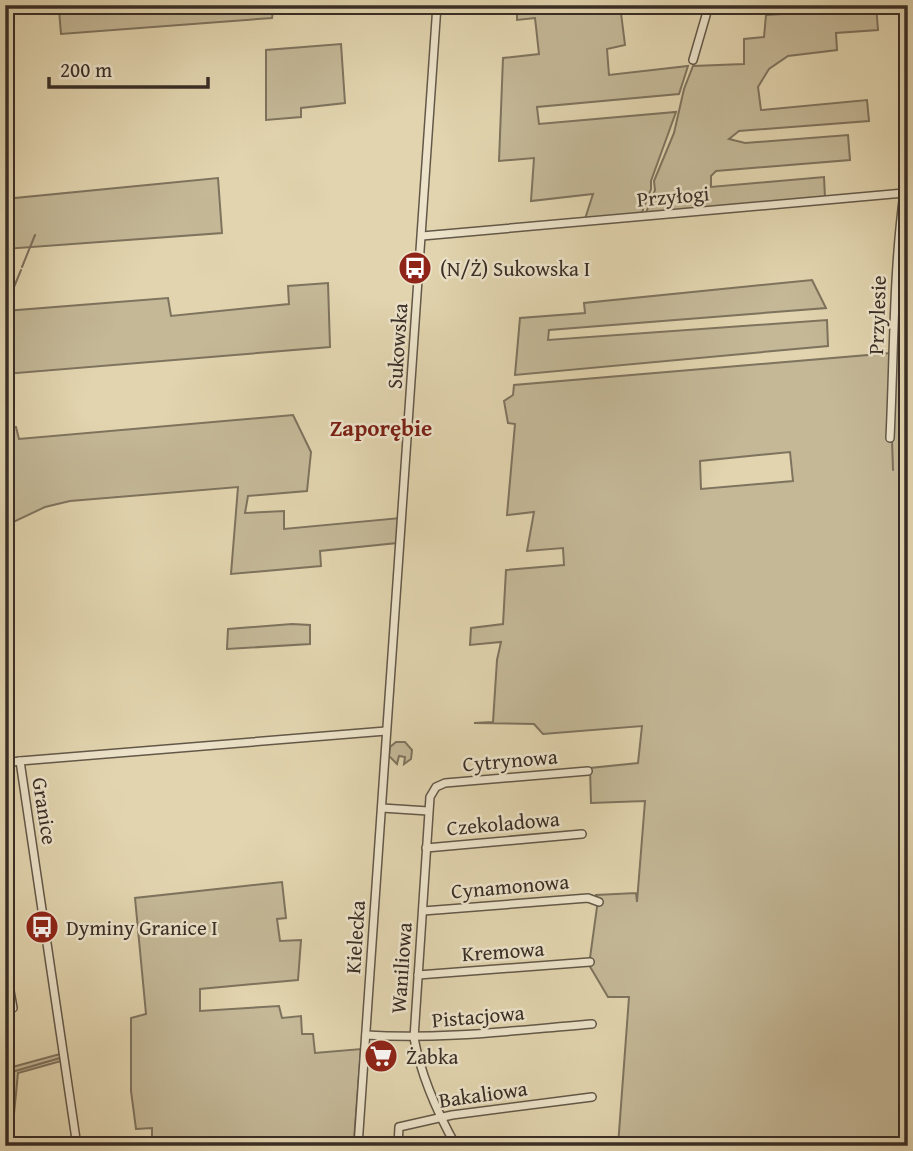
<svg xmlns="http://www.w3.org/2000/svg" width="913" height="1151" viewBox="0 0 913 1151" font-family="'Gentium Book Plus',serif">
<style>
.green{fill:#c4b897;stroke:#7e735e;stroke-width:2;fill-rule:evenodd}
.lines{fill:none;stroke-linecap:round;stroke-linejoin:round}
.stream{stroke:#7c705c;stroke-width:2}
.minor-casing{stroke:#635848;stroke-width:10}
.minor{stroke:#ece3ca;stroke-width:7}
.labels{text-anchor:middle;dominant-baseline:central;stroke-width:5;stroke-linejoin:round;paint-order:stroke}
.street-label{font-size:21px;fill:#392e26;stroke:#ece3ca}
.poi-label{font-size:21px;fill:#392e26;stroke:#ece3ca;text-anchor:start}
.neighbourhood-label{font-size:23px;font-weight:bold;fill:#7a1f14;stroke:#ece3ca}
</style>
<rect width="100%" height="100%" fill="#e1d4ae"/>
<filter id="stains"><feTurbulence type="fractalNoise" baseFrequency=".00286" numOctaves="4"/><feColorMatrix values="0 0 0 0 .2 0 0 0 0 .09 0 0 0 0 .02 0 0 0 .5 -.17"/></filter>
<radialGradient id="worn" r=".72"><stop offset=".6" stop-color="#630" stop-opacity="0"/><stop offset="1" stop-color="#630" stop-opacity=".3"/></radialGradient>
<g class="green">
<polygon points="104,5 274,5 272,18 61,34 59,10"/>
<polygon points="517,5 620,5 625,45 607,49 609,75 688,66 679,94 537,107 539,124 676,112 651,181 651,189 641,215 585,219 593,194 531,201 534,158 499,161 503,58 539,54 535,18 517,20"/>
<polygon points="799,5 876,5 878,30 836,33 837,50 788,56 769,69 758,87 761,110 867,100 869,121 739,131 729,139 745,143 848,135 850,160 716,171 711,176 711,187 824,177 825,198 645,215 655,190 654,181 674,133 684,89 693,66 744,64 744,39 764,37 766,15 798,13"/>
<polygon points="341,44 345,103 301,108 301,117 266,120 266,50"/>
<polygon points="218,178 222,233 5,249 5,199"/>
<path d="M908,235v911h-290l11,-149h-21l-19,-32 8,-58 -1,-12 40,-2 1,9 8,-101 -54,2 -1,-35 48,-5 4,-37 -99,8 -9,-10 -60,-1 19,-1 4,-62 4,-18 -31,3 1,-17 32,-4 3,-54 58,-5 -1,-17 -36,3 7,-39 -27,3 8,-91 -7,-1 -4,-22 9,-6 1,-10 377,-32 10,-117zM790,452l3,29 -92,8 -1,-28z"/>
<polygon points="812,280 826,308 549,330 548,340 827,320 828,346 515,375 520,318 585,313 584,303"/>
<polygon points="328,283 330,347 5,374 5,311 168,298 171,316 289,304 288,286"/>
<polygon points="293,415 311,452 307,491 248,496 245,513 284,511 284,529 400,518 397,543 320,551 321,566 231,574 238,487 70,501 45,507 5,526 5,428 16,427 19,439"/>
<polygon points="292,624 310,625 310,644 227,649 228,629"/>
<polygon points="396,742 405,742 412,750 411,759 404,764 405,757 399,756 397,764 389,756 390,747"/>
<polygon points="282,882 286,918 277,919 280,941 301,940 298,980 200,989 200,1011 279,1006 282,1018 301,1016 302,1034 313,1034 315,1053 361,1049 354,1140 292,1146 152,1146 152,1128 136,1129 131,1091 131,1018 146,1014 135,898"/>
<polygon points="60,1054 61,1061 18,1073 14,1114 5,1116 5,1069"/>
</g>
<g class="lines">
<g class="stream">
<polyline points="902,242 904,231"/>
<polyline points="22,267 35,235"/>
<polyline points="14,287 21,270"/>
<polyline points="5,309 13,289"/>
<polyline points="892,440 893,470"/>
<polyline points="5,1074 60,1058"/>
</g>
<defs>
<g id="minor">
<polyline points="693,60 709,5"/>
<polyline points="422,236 904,193 908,169"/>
<path d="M890,438c4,-82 3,-163 14,-245"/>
<polyline points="5,763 20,761"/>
<polyline points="382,808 428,811"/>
<polyline points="426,848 582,834"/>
<polyline points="423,911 588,898 599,902"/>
<polyline points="5,963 13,1008"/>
<polyline points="418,975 590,962"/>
<path d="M366,1035c76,5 151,-5 226,-11"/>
<polyline points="77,1146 20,761 386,731"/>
<polyline points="358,1146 437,5"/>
<polyline points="398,1146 399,1127 452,1115 592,1097"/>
<path d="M456,1146c-19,-34 -35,-70 -42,-108l16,-241 6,-10 9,-4 143,-12"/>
</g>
</defs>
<use href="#minor" class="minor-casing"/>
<use href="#minor" class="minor"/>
</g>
<defs>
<symbol id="bus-disc" viewBox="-11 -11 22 22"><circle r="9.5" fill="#8f2418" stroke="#ece3ca"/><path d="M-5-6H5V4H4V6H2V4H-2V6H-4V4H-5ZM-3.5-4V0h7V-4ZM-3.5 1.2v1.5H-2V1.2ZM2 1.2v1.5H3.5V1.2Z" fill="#fff"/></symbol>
<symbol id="supermarket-disc" viewBox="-11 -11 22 22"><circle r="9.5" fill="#8f2418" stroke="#ece3ca"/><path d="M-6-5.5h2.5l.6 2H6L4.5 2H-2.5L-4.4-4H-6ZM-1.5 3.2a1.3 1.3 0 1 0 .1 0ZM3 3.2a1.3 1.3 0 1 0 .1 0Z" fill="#fff"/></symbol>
</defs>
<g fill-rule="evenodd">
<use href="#bus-disc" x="396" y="249" width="38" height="38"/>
<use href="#bus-disc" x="23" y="908" width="38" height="38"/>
<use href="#supermarket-disc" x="362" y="1037" width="38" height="38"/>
</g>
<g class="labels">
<g class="street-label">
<text transform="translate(673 196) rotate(-5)">Przyłogi</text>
<text transform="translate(877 315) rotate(-88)">Przylesie</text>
<text transform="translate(397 346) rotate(-86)">Sukowska</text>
<text transform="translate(510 760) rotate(-5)">Cytrynowa</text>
<text transform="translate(45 811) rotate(81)">Granice</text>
<text transform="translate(503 823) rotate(-5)">Czekoladowa</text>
<text transform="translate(510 886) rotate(-5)">Cynamonowa</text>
<text transform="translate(355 937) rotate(-86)">Kielecka</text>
<text transform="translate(503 951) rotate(-4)">Kremowa</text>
<text transform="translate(401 968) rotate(-86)">Waniliowa</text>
<text transform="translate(478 1016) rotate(-5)">Pistacjowa</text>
<text transform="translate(483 1094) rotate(-8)">Bakaliowa</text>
</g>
<g class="poi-label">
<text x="440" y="268">(N/Ż) Sukowska I</text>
<text x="66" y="927">Dyminy Granice I</text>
<text x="406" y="1056">Żabka</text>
</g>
<g class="neighbourhood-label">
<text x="381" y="427">Zaporębie</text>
</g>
</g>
<rect width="913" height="1151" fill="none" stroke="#e1d4ae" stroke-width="28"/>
<rect x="7" y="7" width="899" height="1137" fill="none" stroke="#392e26" stroke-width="3.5"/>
<rect x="14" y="14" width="885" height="1123" fill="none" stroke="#392e26" stroke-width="2"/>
<path d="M49 77v10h159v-10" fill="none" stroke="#392e26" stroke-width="3.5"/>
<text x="60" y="77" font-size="21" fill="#392e26" stroke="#ece3ca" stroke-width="5" paint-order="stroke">200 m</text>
<rect width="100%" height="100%" filter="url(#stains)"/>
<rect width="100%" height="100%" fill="url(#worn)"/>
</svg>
